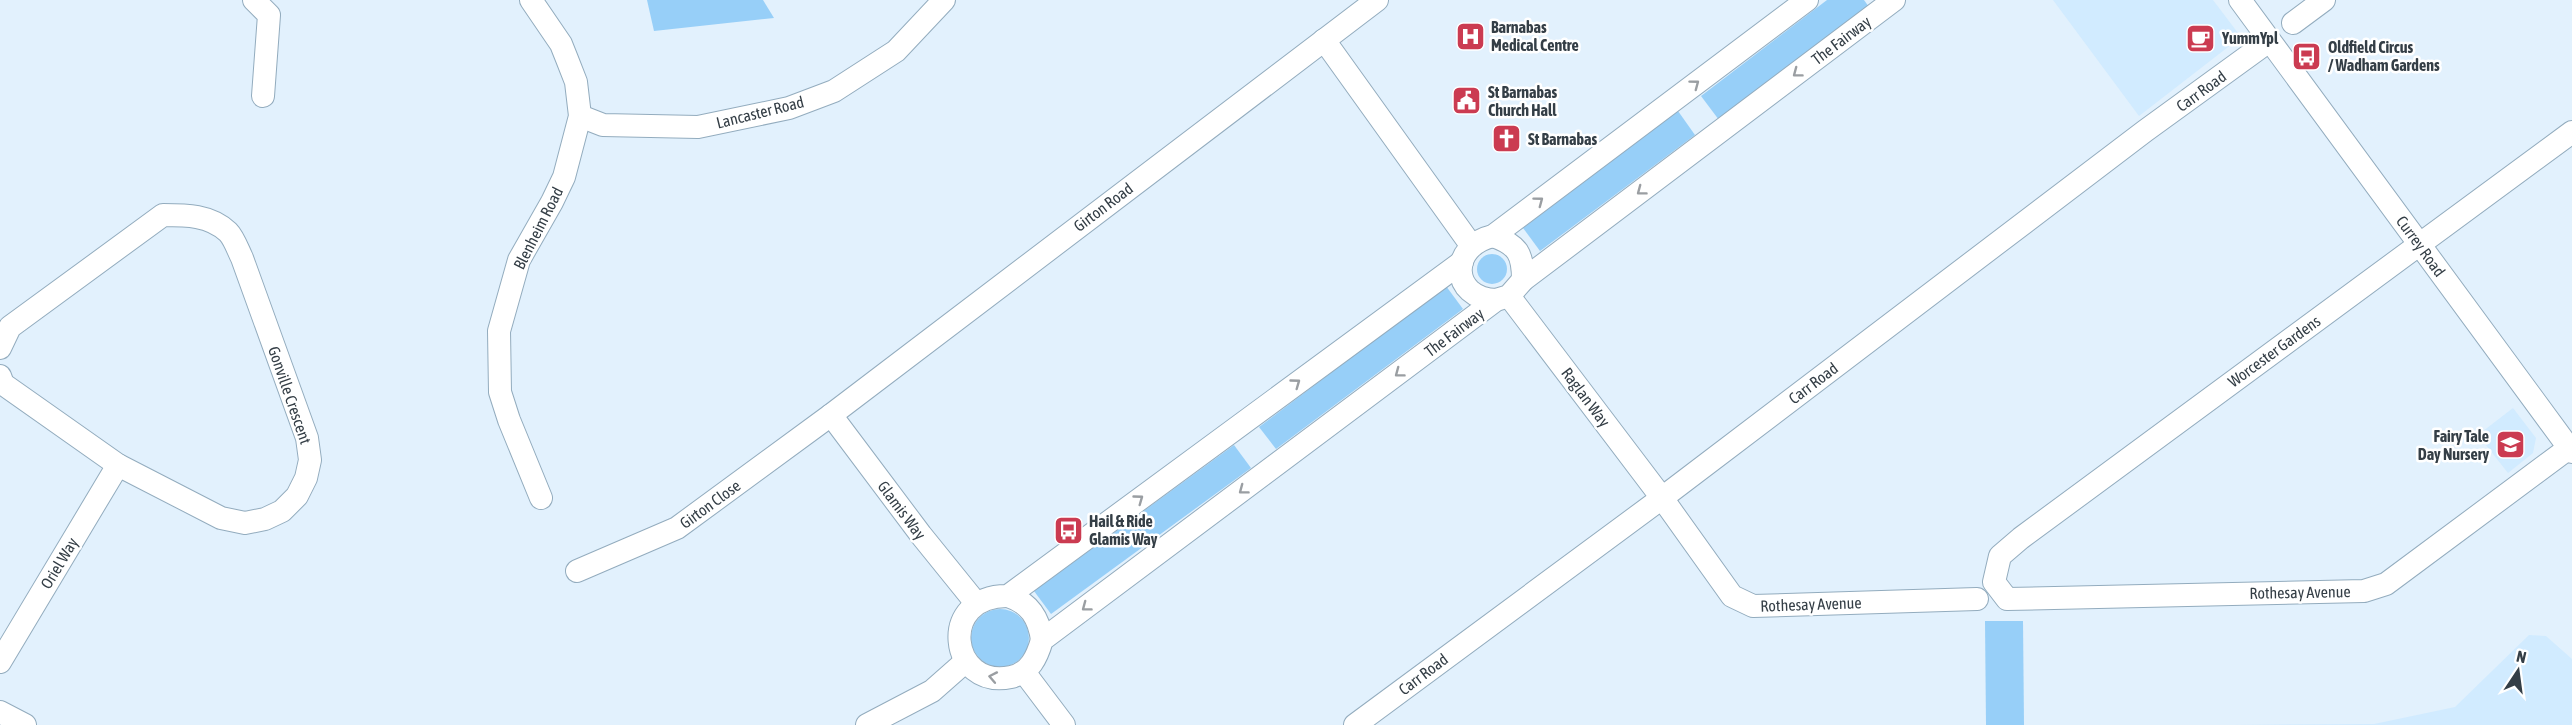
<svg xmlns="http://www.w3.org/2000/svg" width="2572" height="725" viewBox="0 0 2572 725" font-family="'Asap Condensed',sans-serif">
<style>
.built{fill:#d1ebff}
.green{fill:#97cff8}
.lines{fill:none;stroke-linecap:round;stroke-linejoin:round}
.minor-casing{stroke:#93acbe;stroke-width:24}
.minor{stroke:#fff;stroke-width:22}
.oneway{stroke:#9a9ea2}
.labels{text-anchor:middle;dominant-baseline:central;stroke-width:5;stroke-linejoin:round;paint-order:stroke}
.poi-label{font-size:16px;font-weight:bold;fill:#343e46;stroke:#fff;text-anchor:start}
.street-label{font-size:16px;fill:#343e46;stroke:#fff}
</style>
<rect width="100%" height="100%" fill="#e2f1fd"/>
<g class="built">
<polygon points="2053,0 2213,0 2241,37 2139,116"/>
<polygon points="2513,408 2536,438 2533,453 2508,473 2478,435"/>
<polygon points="2529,635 2546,636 2572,659 2572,725 2231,725 2374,724 2455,707"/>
</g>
<g class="green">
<polygon points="647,0 763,0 774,18 654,31"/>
<polygon points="1827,0 1864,0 1869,7 1719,120 1701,96"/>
<polygon points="1678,111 1695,135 1540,251 1523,228"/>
<circle cx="1492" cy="269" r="15"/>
<polygon points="1446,286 1463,309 1276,449 1259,427"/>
<polygon points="1234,445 1251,468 1051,614 1034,591"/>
<circle cx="1000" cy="638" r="29"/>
<polygon points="1985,621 2023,621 2024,725 1986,725"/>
</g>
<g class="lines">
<defs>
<g id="minor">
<polyline points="254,0 269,15 263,96"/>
<polyline points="531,0 561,44 567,59 576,82 580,116 564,177 552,202 519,260 499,331 500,392 509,420 541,498"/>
<polyline points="2240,0 2572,452"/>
<polyline points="2293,23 2324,0"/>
<polyline points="1324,40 1471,245"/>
<polyline points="580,116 603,125 698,127 789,108 834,91 896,51 944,0"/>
<path d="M1493,236c25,9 30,18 30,44"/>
<path d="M1462,262l-454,334c-71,-1 -59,94 3,81 19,-4 26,-20 31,-37l454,-340 13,-4 14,-16 371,-280"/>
<polyline points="1509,296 1662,498 1732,596 1753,606 1977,599"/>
<path d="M1496,300c-46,-2 -47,-54 -3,-64l314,-236"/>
<path d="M0,348l10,-21 153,-112c23,0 47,0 65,17 6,6 10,18 14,26l65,180 3,22 -4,18 -9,18 -15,15 -17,8 -20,4 -24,-5 -103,-53 -115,-81 -3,-8"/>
<polyline points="831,415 921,535 976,603"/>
<polyline points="2569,448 2386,584 2364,591 2007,599 1994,582 2000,556 2021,538 2572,132"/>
<polyline points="577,571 677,528 831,415 1377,0"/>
<path d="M1008,596c22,7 31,22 34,44"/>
<polyline points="0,662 118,465"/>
<polyline points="1024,672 1064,725"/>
<polyline points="0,712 25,725"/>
<polyline points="867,725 932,691 966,661"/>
<polyline points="1355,725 1662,498 2145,131 2269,41"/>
</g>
</defs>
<use href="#minor" class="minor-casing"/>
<use href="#minor" class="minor"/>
</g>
<defs><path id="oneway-chevron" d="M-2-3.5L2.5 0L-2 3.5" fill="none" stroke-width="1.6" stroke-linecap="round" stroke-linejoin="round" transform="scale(1.5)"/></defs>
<g class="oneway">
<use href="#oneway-chevron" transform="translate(1797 73) rotate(143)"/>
<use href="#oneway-chevron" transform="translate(1695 84) rotate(-37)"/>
<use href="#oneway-chevron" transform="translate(1641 191) rotate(143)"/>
<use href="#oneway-chevron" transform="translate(1539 201) rotate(-37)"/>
<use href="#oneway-chevron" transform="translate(1399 373) rotate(143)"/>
<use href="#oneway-chevron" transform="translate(1296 383) rotate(-36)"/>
<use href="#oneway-chevron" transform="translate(1243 490) rotate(143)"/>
<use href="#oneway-chevron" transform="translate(1139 499) rotate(-36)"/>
<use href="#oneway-chevron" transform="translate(1086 607) rotate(143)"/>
<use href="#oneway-chevron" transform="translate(993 677) rotate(-169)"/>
</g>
<defs>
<symbol id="hospital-square" viewBox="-11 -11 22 22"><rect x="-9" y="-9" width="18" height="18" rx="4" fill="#cb3b51" stroke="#fff"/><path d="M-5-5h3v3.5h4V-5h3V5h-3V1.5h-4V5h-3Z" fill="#fff"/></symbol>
<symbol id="cafe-square" viewBox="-11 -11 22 22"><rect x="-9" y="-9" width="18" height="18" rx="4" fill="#cb3b51" stroke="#fff"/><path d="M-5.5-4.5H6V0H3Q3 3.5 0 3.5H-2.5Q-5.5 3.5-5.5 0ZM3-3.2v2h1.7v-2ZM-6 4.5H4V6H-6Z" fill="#fff"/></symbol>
<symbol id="bus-square" viewBox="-11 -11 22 22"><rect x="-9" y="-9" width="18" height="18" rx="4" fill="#cb3b51" stroke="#fff"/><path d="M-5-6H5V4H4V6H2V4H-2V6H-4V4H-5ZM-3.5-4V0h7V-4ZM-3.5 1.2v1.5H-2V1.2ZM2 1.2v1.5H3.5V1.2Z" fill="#fff"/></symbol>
<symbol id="civic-square" viewBox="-11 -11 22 22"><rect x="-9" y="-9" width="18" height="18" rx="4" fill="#cb3b51" stroke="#fff"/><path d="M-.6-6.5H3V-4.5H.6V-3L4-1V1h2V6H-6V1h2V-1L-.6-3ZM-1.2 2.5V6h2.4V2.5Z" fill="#fff"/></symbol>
<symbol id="church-square" viewBox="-11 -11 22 22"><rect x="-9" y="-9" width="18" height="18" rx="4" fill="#cb3b51" stroke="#fff"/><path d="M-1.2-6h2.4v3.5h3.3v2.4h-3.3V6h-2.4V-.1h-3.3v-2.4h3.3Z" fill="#fff"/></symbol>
<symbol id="school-square" viewBox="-11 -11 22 22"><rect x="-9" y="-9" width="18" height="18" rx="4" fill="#cb3b51" stroke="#fff"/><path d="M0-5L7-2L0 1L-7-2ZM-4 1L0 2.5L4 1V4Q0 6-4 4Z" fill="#fff"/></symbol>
</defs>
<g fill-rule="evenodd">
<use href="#hospital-square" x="1454" y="20" width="33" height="33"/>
<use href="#cafe-square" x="2184" y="22" width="33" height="33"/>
<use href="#bus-square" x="2290" y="40" width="33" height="33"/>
<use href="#civic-square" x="1450" y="84" width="33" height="33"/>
<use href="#church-square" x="1490" y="122" width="33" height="33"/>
<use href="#school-square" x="2494" y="428" width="33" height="33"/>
<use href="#bus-square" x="1052" y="514" width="33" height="33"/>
</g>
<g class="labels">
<g class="poi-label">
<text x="1491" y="27">Barnabas<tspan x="1491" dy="18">Medical Centre</tspan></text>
<text x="2222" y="38">YummYpl</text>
<text x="2328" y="47">Oldfield Circus<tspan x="2328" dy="18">/ Wadham Gardens</tspan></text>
<text x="1488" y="92">St Barnabas<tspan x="1488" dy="18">Church Hall</tspan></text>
<text x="1528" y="139">St Barnabas</text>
<text x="2489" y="436" text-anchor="end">Fairy Tale<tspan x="2489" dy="18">Day Nursery</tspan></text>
<text x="1089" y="521">Hail &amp; Ride<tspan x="1089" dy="18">Glamis Way</tspan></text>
</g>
<g class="street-label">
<text transform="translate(1841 40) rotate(-37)">The Fairway</text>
<text transform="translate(2201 91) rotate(-36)">Carr Road</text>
<text transform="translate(760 112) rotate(-14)">Lancaster Road</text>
<text transform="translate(1103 207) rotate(-37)">Girton Road</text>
<text transform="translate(538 228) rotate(-63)">Blenheim Road</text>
<text transform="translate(2421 246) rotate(54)">Currey Road</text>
<text transform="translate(1454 332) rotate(-37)">The Fairway</text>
<text transform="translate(2274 351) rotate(-36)">Worcester Gardens</text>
<text transform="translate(1813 383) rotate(-37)">Carr Road</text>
<text transform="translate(290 395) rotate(71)">Gonville Crescent</text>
<text transform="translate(1586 397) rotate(53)">Raglan Way</text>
<text transform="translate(710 504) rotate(-36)">Girton Close</text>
<text transform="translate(902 510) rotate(53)">Glamis Way</text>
<text transform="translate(59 563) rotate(-59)">Oriel Way</text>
<text transform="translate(2300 592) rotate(-1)">Rothesay Avenue</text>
<text transform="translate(1811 604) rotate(-2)">Rothesay Avenue</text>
<text transform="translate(1423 674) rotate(-37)">Carr Road</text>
</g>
</g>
<g transform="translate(2518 671) rotate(13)" stroke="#ffffff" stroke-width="4.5" paint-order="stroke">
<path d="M0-4.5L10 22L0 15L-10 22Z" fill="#343e46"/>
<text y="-9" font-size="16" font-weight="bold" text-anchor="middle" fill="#343e46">N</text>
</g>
</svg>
